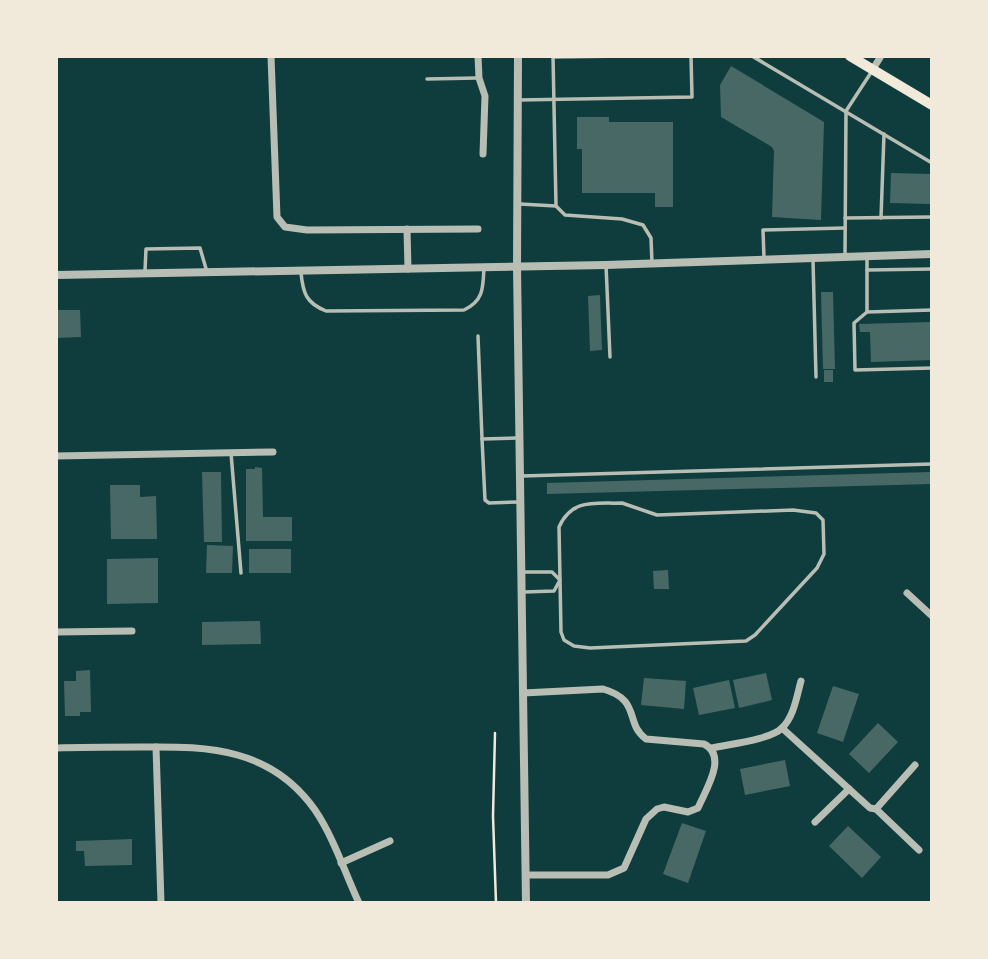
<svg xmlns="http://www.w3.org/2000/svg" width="988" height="959" viewBox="0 0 988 959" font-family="'Space Grotesk',sans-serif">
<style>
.building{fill:#486865}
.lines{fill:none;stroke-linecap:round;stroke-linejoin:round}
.path{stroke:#f1e9da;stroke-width:2.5}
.service{stroke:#b8beb3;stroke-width:3.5}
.minor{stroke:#b8beb3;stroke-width:7}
.tertiary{stroke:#b8beb3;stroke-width:8}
.primary{stroke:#f1e9da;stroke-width:10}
</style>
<rect width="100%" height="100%" fill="#0f3d3e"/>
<g class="building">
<polygon points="731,66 824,122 821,220 772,217 774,151 772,147 721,117 720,85"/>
<polygon points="577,117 609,117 609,122 673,122 673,207 655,207 655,193 582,193 582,149 577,149"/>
<polygon points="891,173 932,174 932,204 890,203"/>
<polygon points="821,292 833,292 835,369 823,369"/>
<polygon points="600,295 602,350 590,351 588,296"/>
<polygon points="56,310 80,310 81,337 56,338"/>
<polygon points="932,322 932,360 871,362 870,332 860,332 859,324"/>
<rect x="824" y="370" width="9" height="12"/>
<polygon points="255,467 262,468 263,517 292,517 292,541 246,541 246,469 255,469"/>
<polygon points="202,472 221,472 222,542 204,542"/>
<polygon points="932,472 932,484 547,494 547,483"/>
<polygon points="110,485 140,485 140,497 156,496 157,539 111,539"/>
<polygon points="207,545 233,546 232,573 206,573"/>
<rect x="249" y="549" width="42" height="24"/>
<polygon points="158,558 158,603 107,604 107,559"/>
<polygon points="668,570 669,589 654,589 653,571"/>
<polygon points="260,621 261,644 202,645 202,622"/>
<polygon points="90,670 91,712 80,712 80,716 65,716 64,681 76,681 76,671"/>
<polygon points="766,673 772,700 739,708 733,680"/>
<polygon points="644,678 686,681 684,709 641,705"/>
<polygon points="729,680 735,708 699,715 693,688"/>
<polygon points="833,686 859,694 843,742 817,733"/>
<polygon points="878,723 898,742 869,773 849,754"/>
<polygon points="785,760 790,786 745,795 740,769"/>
<polygon points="682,823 706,831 688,883 663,874"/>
<polygon points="848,826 881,857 862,878 829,846"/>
<polygon points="132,839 132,865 85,866 84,851 76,851 76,841"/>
</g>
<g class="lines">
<polyline class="path" points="495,733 493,816 496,903"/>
<g class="service">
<polyline points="553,56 556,206 565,215 622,219 643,225 651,238 652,263"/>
<polyline points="752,56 932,163"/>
<polyline points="553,57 625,56"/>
<polyline points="427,79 477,78"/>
<polyline points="518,100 692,97 691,56"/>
<polyline points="520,204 556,206"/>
<polyline points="845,218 932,217"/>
<polyline points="881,218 884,134"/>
<polyline points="845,255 846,111 872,71"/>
<polyline points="764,258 763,230 845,228"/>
<polyline points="867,259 867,312 932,310"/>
<polyline points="813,260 816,377"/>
<polyline points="606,265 610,357"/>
<polyline points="867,270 932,269"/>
<polyline points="145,271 146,249 200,248 207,272"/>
<path d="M301,273c2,20 5,30 25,38l138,-1c20,-9 19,-23 20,-43"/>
<polyline points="867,312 854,323 855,370 932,368"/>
<polyline points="478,336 482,439 517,438"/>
<polyline points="482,439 485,500 489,503 519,502"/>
<polyline points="231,453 241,573"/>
<polyline points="522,476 932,464"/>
<path d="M622,503l35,12 136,-5 23,3 7,7 1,34 -7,14 -62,67 -9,6 -156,7 -16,-2 -10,-6 -3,-8 -2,-105c13,-29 36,-23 63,-24z"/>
<polyline points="523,572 552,572 560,580 554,591 524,592"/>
</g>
<g class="minor">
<polyline points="271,56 277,217 285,227 307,230 478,229"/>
<polyline points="478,56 479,78 485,96 483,154"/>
<polyline points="873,69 881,56"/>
<polyline points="407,229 408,269"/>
<polyline points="56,456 273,452"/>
<polyline points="907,593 932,616"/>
<polyline points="56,632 132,631"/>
<path d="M523,693l80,-4c39,11 21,34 43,50l58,5c24,12 2,45 -6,64l-10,4 -24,-5 -7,2 -11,10 -22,49 -16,7h-82"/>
<polyline points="782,728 870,808 876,809 915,765"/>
<polyline points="156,747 161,903"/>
<path d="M56,748c29,-1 57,-1 86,-1 69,-1 130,2 173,63 19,28 30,63 44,93"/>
<path d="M712,748c17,-4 58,-8 70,-20 12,-11 15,-33 19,-47"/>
<polyline points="876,809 919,850"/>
<polyline points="815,822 849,789"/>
<polyline points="341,863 390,841"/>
</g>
<g class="tertiary">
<polyline points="518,56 517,267 526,903"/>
<polyline points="56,275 606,265 932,254"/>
</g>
<polyline class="primary" points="850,56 932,105"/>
</g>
<rect width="988" height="959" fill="none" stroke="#f1e9da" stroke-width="116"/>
</svg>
